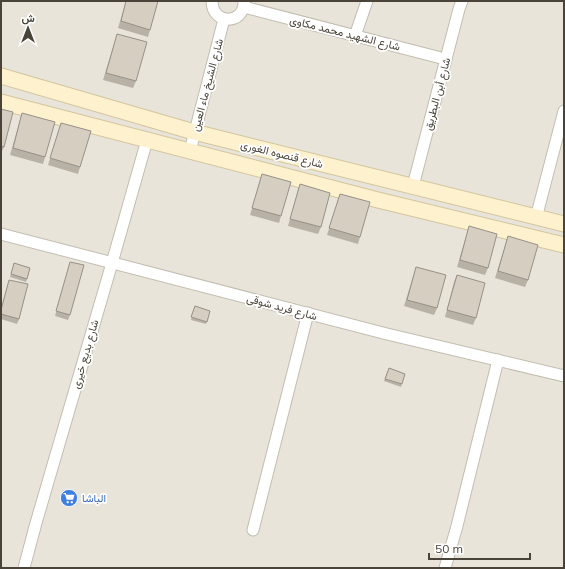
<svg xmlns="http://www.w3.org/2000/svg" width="565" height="569" viewBox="0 0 565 569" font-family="Mulish,Vazirmatn,sans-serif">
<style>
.residential{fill:#e9e4da}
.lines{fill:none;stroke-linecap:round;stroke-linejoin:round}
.street-casing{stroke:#c3bdb1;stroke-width:13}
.secondary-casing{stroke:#d3c59d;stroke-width:17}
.street{stroke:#fff;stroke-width:11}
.secondary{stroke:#fdf1ce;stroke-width:15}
.wall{fill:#b8b1a6}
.building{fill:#d6cec1;stroke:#969087}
.labels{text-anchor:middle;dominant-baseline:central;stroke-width:3.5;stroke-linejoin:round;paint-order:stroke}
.street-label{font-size:11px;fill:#494339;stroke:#fff}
.shop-label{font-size:11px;fill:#366cbe;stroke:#fff;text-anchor:start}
</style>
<rect width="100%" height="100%" fill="#f5f2eb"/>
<rect class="residential" x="1" y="1" width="563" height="567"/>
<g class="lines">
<defs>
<g id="street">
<path d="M212,1c0,24 32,24 32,1"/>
<polyline points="244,7 445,59"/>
<polyline points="355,36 367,1"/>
<polyline points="190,151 224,19"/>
<polyline points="413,186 459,9 462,1"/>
<polyline points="536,218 564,111"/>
<polyline points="1,234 387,334 564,376"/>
<polyline points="253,530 308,313"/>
<polyline points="24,568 36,523 112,263 147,140"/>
<polyline points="445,568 457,526 498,360"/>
</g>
<g id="secondary">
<polyline points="1,76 194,132 564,224"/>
<polyline points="1,102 378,200 564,245"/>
</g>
</defs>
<use href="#street" class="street-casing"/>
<use href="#secondary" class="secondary-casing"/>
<use href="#street" class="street"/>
<use href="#secondary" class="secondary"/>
</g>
<g class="wall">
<polygon points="126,1 158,1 148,37 118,28"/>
<polygon points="117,34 136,81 133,88 103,80"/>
<polygon points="1,109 4,147 1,153"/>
<polygon points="22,113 45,157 43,164 10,155"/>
<polygon points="61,123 80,167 78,174 48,165"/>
<polygon points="262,174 281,216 279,223 250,215"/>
<polygon points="300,184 321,227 318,234 288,226"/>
<polygon points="340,194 360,237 358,244 327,235"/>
<polygon points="469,226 488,268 485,275 457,267"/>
<polygon points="508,236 528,280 525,287 495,278"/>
<polygon points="70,262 70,315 68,320 55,316"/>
<polygon points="14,263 30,268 26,282 10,277"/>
<polygon points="416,267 437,308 434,315 404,306"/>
<polygon points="457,275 476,318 473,325 445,317 454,282"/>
<polygon points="9,280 19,319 17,324 1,319 1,308"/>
<polygon points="195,306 210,311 206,324 191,320"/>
<polygon points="389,368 405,374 401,387 384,381"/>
</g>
<g class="building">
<polygon points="126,1 158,1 150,30 121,21"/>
<polygon points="117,34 147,42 136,81 106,73"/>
<polygon points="1,109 13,112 4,147 1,146"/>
<polygon points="22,113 55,122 45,157 13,148"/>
<polygon points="61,123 91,131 80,167 50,158"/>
<polygon points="262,174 291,182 281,216 252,208"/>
<polygon points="300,184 330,193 321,227 290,219"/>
<polygon points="340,194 370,202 360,237 329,228"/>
<polygon points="469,226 497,234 488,268 460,260"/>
<polygon points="508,236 538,245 528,280 498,271"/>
<polygon points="70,262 84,265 70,315 56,311"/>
<polygon points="14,263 30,268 27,279 11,274"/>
<polygon points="416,267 446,275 437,308 407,300"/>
<polygon points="457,275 485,283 476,318 447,310"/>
<polygon points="9,280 28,284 19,319 1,314 1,310"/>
<polygon points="195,306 210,311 207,322 191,317"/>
<polygon points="389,368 405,374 402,384 385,379"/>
</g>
<defs>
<symbol id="supermarket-disc" viewBox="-11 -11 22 22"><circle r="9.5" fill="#3f7fe0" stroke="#fff"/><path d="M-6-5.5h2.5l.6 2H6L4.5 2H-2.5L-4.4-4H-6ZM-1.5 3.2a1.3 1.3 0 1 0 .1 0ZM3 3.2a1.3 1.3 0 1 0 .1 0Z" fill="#fff"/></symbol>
</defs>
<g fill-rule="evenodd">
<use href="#supermarket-disc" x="59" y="488" width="20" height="20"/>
</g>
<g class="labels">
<g class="street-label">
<text transform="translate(345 33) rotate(14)">شارع الشهيد محمد مكاوى</text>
<text transform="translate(207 85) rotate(-75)">شارع الشيخ ماء العين</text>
<text transform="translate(437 94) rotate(-75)">شارع أبن البطريق</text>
<text transform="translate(282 154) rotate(14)">شارع قنصوه الغورى</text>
<text transform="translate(282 307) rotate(15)">شارع فريد شوقى</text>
<text transform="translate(85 354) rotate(-74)">شارع بديع خيرى</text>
</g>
<g class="shop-label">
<text x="82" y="498">الباشا</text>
</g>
</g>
<rect width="565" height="569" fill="none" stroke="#494339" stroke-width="4"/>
<g transform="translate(28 28)" stroke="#ffffff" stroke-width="3" paint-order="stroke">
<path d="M0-3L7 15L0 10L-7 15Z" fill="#494339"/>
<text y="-6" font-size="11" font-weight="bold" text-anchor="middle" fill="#494339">ش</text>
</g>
<path d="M429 553v6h101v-6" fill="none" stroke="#494339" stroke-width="2"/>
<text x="435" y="553" font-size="12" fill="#494339" stroke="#ffffff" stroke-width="3" paint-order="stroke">50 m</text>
</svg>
